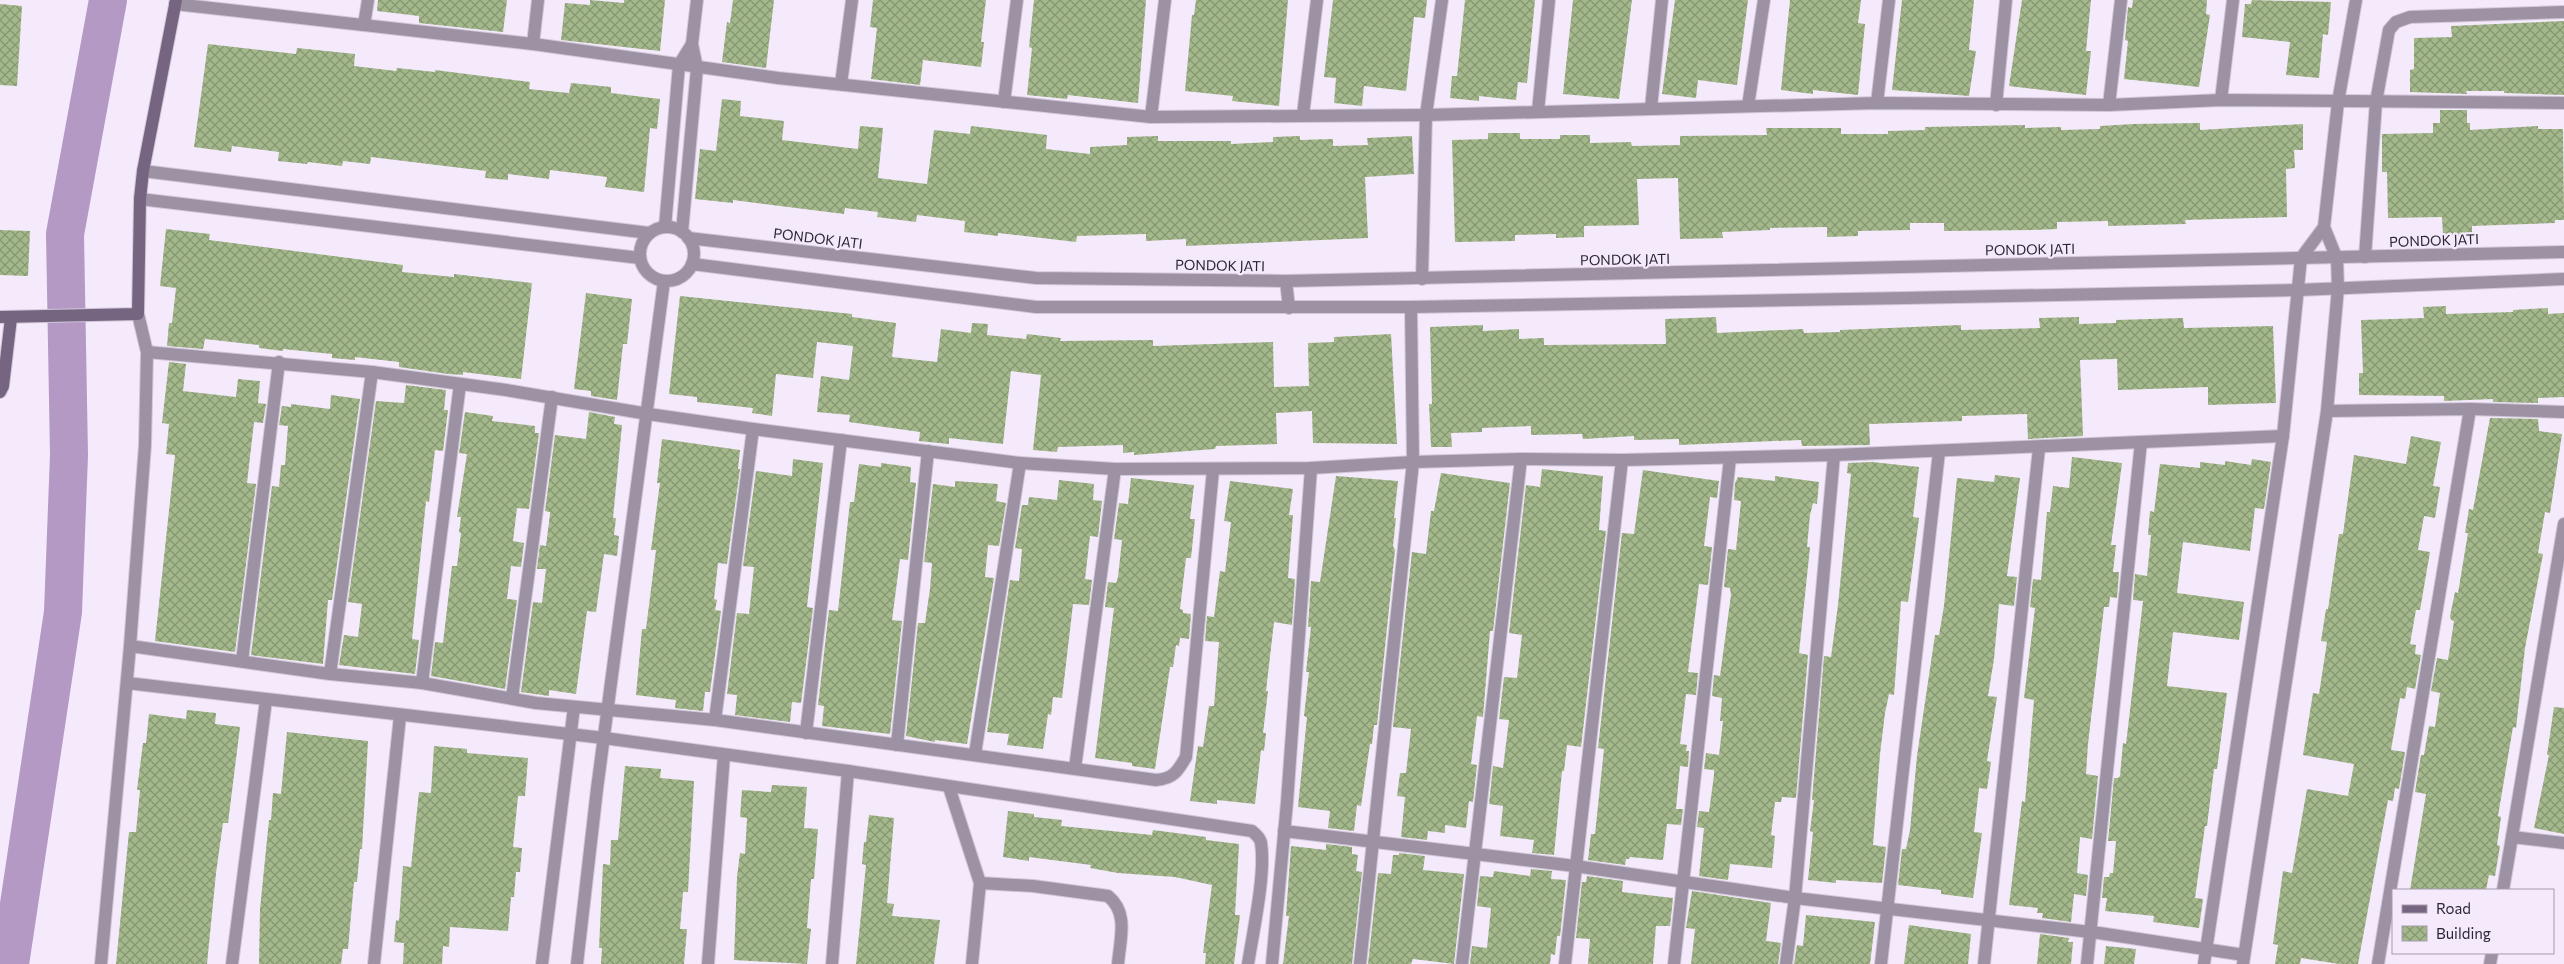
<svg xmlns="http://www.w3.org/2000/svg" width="2564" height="964" viewBox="0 0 2564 964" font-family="Commissioner,sans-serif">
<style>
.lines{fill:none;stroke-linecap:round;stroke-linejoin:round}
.river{stroke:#b499c4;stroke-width:38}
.building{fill:url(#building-cross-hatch)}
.street-casing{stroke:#d1c7d8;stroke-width:14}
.secondary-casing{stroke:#d1c7d8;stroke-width:14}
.street{stroke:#9d92a4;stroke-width:12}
.secondary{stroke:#766580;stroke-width:12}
.labels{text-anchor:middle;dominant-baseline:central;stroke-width:4.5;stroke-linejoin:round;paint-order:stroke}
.street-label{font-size:14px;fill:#2e2732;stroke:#f5eafc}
</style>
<defs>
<pattern id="building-cross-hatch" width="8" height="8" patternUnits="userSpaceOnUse" patternTransform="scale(1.25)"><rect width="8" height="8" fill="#a4b98b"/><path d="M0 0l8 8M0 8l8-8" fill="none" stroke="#869672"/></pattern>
</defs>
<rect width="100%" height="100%" fill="#f5eafc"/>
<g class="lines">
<polyline class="river" points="10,964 63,612 69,455 65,234 108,0"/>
</g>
<g class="building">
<polygon points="378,0 507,0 503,32 419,23 419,16 377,11"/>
<polygon points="590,0 624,3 624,0 665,0 660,51 561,40 565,3 590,5"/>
<polygon points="733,0 774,0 766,68 722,62 727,22 730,23"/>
<polygon points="873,0 986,0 981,42 984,42 981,67 923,60 920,85 871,79 877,28 870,27"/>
<polygon points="1034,0 1146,0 1138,103 1068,95 1067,99 1027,95 1032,48 1029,47"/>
<polygon points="1196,0 1288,0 1279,106 1232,101 1233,96 1185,91 1192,15 1194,15"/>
<polygon points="1333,0 1427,0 1425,18 1414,17 1406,91 1364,86 1362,106 1334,103 1336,78 1324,77"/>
<polygon points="1465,0 1535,0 1527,83 1518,82 1516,100 1479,96 1479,101 1450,98 1452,76 1457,76"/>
<polygon points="1573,0 1632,0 1619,99 1563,94"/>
<polygon points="1675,0 1748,0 1737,85 1698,80 1696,98 1662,94"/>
<polygon points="1790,0 1861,0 1858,23 1865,24 1858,95 1813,90 1813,94 1781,90"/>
<polygon points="1902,0 1974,0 1969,50 1976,51 1969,96 1892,90"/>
<polygon points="2022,0 2091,0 2086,51 2091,51 2086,95 2009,86"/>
<polygon points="2133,0 2207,0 2206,14 2210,15 2199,87 2124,79 2128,41 2125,40 2128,7 2132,8"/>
<polygon points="2252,0 2331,2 2328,35 2323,34 2319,78 2286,75 2290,42 2242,37 2245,4 2251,4"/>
<polygon points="0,4 22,6 17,86 0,85"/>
<polygon points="2564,21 2564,95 2504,93 2504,91 2466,91 2467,94 2410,92 2410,70 2414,69 2414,38 2452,37 2451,26"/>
<polygon points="208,44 296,54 297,48 355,54 354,66 396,71 397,68 435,72 435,70 530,82 529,89 569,93 571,83 611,87 611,93 660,99 657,129 650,128 644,192 605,187 607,177 550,170 549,179 508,174 508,180 485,178 486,171 371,157 370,164 343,161 342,166 308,162 307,164 278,161 279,152 232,146 231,152 194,147"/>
<polygon points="722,99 741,101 740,116 784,121 782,140 858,149 860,126 883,128 878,178 927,184 934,130 970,134 971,126 1047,135 1046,149 1090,154 1090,147 1127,145 1127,137 1158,136 1158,141 1231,141 1231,144 1273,142 1273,137 1300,136 1300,140 1333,139 1333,146 1368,145 1367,138 1412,136 1414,174 1365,177 1368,238 1186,246 1186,239 1146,241 1146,234 1077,236 1076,242 998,233 998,236 964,232 965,221 917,215 916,222 877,217 878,212 845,208 844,214 733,200 733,203 695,199 700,149 716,151"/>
<polygon points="2440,110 2467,110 2467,123 2470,123 2470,130 2538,126 2538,129 2563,129 2564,220 2555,220 2555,223 2472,226 2472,235 2443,235 2442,217 2388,218 2387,172 2382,172 2382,134 2433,133 2433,123 2440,123"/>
<polygon points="2200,123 2200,130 2303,124 2303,150 2294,150 2295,168 2286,169 2287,217 2185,220 2186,224 2108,226 2108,221 2057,222 2057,229 2033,230 1944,231 1944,223 1910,223 1910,230 1858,231 1858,236 1827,237 1827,227 1770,228 1770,230 1722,232 1723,238 1680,239 1678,178 1637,179 1639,225 1584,226 1584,237 1556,238 1556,234 1515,235 1515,241 1455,242 1452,140 1488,139 1488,133 1520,133 1520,139 1560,139 1560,135 1590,135 1590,143 1631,142 1632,146 1680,145 1680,136 1767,135 1766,128 1841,128 1841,134 1888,134 1888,131 1925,130 1925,127 2025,125 2025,128 2061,127 2061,130 2100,129 2100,126 2134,124"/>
<polygon points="166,229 210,234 209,240 403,265 402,272 454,277 454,274 532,283 521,379 463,372 463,375 448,374 399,367 399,362 355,357 355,360 332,358 332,354 283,349 283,351 259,348 259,345 205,339 203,349 167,346 169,323 172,323 176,288 160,286"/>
<polygon points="0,230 30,231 28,276 0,275"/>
<polygon points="586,293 632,299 627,344 623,344 617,400 591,396 591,391 574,389"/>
<polygon points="680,296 852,314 852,317 896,323 892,357 937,362 941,329 971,333 972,323 988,324 987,335 1026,339 1027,334 1061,338 1060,341 1153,340 1153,346 1273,342 1274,387 1309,386 1308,343 1334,342 1334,337 1391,334 1397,444 1313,443 1312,411 1276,413 1277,444 1216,446 1215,449 1134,455 1134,452 1123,453 1123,445 1058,447 1057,452 1033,450 1041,375 1011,371 1003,444 949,438 949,444 919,441 920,432 849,422 850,415 817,412 821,376 849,380 853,346 817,342 813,378 776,374 772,416 752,413 753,408 697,402 697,397 669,394"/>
<polygon points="2446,306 2446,314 2513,312 2513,310 2548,308 2548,314 2564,313 2564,397 2538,398 2538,403 2493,402 2493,399 2444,401 2444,396 2359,395 2359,373 2363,373 2361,320 2424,318 2423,307"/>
<polygon points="1716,317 1717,333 1803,329 1804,333 1840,332 1840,330 1961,325 1961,330 2040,328 2039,318 2079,317 2079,324 2116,323 2116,320 2183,318 2184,328 2273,326 2276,403 2208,405 2208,387 2118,390 2117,359 2080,360 2083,436 2028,439 2027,414 1962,416 1962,421 1869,424 1870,445 1802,446 1801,440 1679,445 1679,439 1634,440 1634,436 1583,439 1582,434 1531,435 1531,426 1482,428 1482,432 1451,433 1452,447 1431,447 1429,404 1432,404 1430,327 1483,325 1483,331 1519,329 1519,339 1544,338 1544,345 1666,344 1665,319"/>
<polygon points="169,362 186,364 183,391 236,397 238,379 260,381 258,403 266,404 263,423 254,422 247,483 256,484 235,652 155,641 175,455 166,454 169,424 162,423"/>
<polygon points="406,385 446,390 444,410 448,410 443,451 435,450 429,502 426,501 412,639 419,640 415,674 339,665 344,635 358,637 362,604 348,602 376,401 404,403"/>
<polygon points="331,395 360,399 332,600 328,600 323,664 251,655 272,486 279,487 281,465 285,465 288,426 279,425 282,406 291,407 291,404 330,409"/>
<polygon points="465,412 493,416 492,421 535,426 535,433 539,433 529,509 517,508 513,541 524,543 521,567 511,566 507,599 517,600 505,689 431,676 435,642 443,643 452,566 457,566 461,533 459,532 461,517 457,517 467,454 459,453"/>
<polygon points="589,412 615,417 614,424 622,425 613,518 616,518 614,535 619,536 617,556 604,554 596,612 587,611 576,694 549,690 549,696 521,692 533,602 542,603 546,569 537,569 540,545 546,546 550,514 550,512 545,511 555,435 586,439"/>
<polygon points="2490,418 2538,419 2539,431 2562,434 2550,513 2545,512 2538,553 2543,554 2525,648 2516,728 2513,727 2498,816 2501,817 2497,845 2500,846 2495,876 2489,875 2486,890 2410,890 2426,794 2415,792 2421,755 2424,755 2429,726 2435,727 2440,693 2431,691 2437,658 2448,660 2454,621 2451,620 2450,616 2455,592 2458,593 2468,533 2465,533 2469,509 2473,510"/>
<polygon points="2411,436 2441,442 2433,486 2440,487 2435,518 2424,516 2418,550 2430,552 2420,610 2416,610 2410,644 2416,645 2415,654 2421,655 2415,689 2407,687 2405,699 2400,698 2391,750 2405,752 2399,789 2395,788 2393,801 2388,800 2358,964 2339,964 2301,958 2300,964 2275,964 2278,945 2273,944 2283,871 2292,873 2307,789 2348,796 2354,764 2303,755 2313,693 2319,694 2327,642 2321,641 2326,609 2328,609 2339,534 2343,534 2354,455 2406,464"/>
<polygon points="662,439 740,450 738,469 740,469 727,564 718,563 714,599 717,600 715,610 721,611 710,692 705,692 703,711 675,708 676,700 636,695 642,629 646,629 656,550 651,550 660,483 657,483"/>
<polygon points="2072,457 2122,463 2111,545 2116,545 2113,572 2119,572 2117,598 2110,597 2109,607 2104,607 2088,744 2086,774 2098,776 2092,839 2080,837 2077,873 2088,875 2086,896 2074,894 2071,922 2042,918 2043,913 2037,913 2038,908 2009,905 2022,801 2025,802 2034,700 2024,698 2035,608 2030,607 2033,579 2041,580 2047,512 2050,512 2053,486 2069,488"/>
<polygon points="793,459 823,463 807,607 813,608 801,703 792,702 790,722 735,715 737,695 727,694 737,613 749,614 754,567 743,566 756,471 792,476"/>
<polygon points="2252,459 2271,462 2264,509 2255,508 2250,551 2183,542 2177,593 2244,602 2239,640 2173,632 2167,686 2227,693 2217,769 2214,769 2207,826 2205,826 2195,898 2203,899 2199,928 2153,922 2154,916 2105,911 2107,898 2102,898 2104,877 2109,877 2110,873 2113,873 2116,841 2108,841 2114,778 2118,778 2120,776 2123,743 2126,744 2143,601 2133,600 2135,574 2147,576 2151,535 2148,535 2150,511 2154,512 2160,464 2200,468 2200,462 2225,465 2225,461 2251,465"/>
<polygon points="1872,462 1919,467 1913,517 1919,518 1908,602 1901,601 1894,695 1889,694 1885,713 1880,754 1873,845 1886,847 1882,883 1836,880 1836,883 1808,880 1813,832 1810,831 1814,800 1812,800 1824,656 1831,657 1838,605 1851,474 1847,473 1848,463"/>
<polygon points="881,463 911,467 910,482 916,483 908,560 900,559 892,620 902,621 890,734 822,726 824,706 818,705 829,610 838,611 850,502 854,502 859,464 881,467"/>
<polygon points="1542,469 1603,476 1599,530 1606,531 1581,747 1567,745 1564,771 1562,771 1554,855 1532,853 1534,840 1500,836 1503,806 1489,804 1493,766 1503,768 1509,720 1499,719 1504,677 1517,678 1522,635 1509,633 1526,485 1540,487"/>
<polygon points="1643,470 1719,481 1717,498 1710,497 1704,546 1712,547 1708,585 1699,584 1688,672 1698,673 1696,695 1686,694 1680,744 1687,745 1686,751 1689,751 1688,767 1680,766 1676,809 1683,809 1681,825 1667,824 1663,860 1630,857 1629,859 1626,859 1625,865 1588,860 1591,834 1595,834 1604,749 1598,748 1622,533 1634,534"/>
<polygon points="1441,473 1510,483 1493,631 1490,631 1483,717 1477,716 1471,764 1477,765 1473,802 1469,801 1466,828 1445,825 1445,833 1428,831 1427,840 1401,837 1405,797 1397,796 1400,773 1406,773 1411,729 1393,727 1412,552 1426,554 1431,511 1434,511"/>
<polygon points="1995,475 2020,478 2007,576 2017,577 2014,606 1999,604 1994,659 1988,696 1997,697 1987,761 1991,762 1987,789 1979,788 1974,832 1982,833 1973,898 1941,894 1941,890 1898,885 1902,849 1906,849 1910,830 1917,756 1935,635 1939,635 1944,606 1957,478 1994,482"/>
<polygon points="1336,476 1398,481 1394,518 1396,518 1393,546 1395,550 1377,725 1374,725 1372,744 1370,744 1361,806 1357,805 1354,831 1328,828 1330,811 1298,807 1307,717 1304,716 1309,672 1306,672 1311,627 1308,627 1311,581 1320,582"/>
<polygon points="1775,476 1819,482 1817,504 1813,503 1810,515 1807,547 1810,547 1799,653 1808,655 1796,798 1782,797 1781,802 1775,802 1771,835 1775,836 1772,868 1730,864 1728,880 1699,876 1704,828 1697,827 1699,811 1709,812 1714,775 1714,770 1704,769 1706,753 1719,755 1723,721 1720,721 1722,698 1712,696 1714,675 1720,676 1731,595 1730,588 1724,587 1728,549 1736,550 1741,501 1734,500 1735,483 1738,477 1775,481"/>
<polygon points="1131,478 1194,485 1190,519 1195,519 1191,558 1186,558 1180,609 1183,610 1183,613 1191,614 1189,639 1180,638 1179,646 1176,645 1173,667 1170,667 1155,769 1132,766 1132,763 1095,758 1114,608 1105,607 1108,582 1116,583 1118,577 1122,540 1114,539 1119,503 1128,504"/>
<polygon points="1059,480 1094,484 1093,500 1102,501 1098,537 1090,536 1085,579 1092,580 1089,605 1073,604 1062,698 1053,697 1051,715 1048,714 1043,749 1007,745 1009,734 987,732 1010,580 1019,581 1022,549 1015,548 1022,505 1028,505 1029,497 1057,500"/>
<polygon points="955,481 998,484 996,501 1006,503 999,546 988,545 985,577 994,578 967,744 935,740 935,742 906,736 918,623 925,623 930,589 932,563 924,562 933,484 955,487"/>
<polygon points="1230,481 1293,489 1289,515 1293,515 1288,578 1295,579 1292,625 1274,622 1266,691 1268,691 1263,733 1266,733 1264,751 1261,750 1255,804 1217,800 1217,804 1190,801 1198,746 1203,747 1209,706 1214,706 1219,642 1205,641 1207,616 1214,617 1220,571 1225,572 1231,522 1224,521"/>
<polygon points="2554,707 2564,708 2564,834 2534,828 2549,755 2547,755"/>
<polygon points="187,710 216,713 215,724 240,727 228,823 223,823 216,873 207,964 116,964 129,832 136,832 140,790 137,790 139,774 143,743 146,743 149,714 186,719"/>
<polygon points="287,732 368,741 362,849 360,849 357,882 354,882 348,949 343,949 341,964 259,964 260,909 269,820 271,820 273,793 281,794"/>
<polygon points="434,746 467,749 467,753 528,758 525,796 518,796 513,847 522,848 520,872 516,872 514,897 511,897 508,931 450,927 449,947 443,946 442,964 403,964 404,943 394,942 396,920 399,921 403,866 411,867 419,792 431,793"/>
<polygon points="625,766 661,769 660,778 694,781 688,892 683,892 680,929 687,929 684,964 601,964 602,948 599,948 603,864 610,865 611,840 618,840"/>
<polygon points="772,785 807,787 804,828 818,829 814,879 811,879 807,928 811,929 807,964 734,960 737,877 740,853 745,854 747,818 740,817 742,790 771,792"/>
<polygon points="1008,811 1034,814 1034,817 1062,820 1061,826 1152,835 1153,830 1206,837 1206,840 1239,844 1235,915 1240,915 1234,964 1205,964 1206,953 1203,953 1212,885 1175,877 1118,873 1090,868 1091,865 1029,857 1029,861 1003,857"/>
<polygon points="869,815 894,818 887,903 894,904 892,916 940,920 934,964 856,964 866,865 862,864 864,842 866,842"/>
<polygon points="1326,844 1352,847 1352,854 1358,855 1356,871 1362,872 1352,964 1283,964 1289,916 1286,916 1291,846 1326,850"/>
<polygon points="1399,853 1425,856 1423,870 1464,874 1454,964 1413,959 1411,964 1368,964 1378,873 1391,874 1393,855 1399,855"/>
<polygon points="1531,869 1552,871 1551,879 1566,880 1560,936 1557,936 1555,955 1551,954 1550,964 1470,964 1472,946 1487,948 1491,908 1477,906 1480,876 1493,877 1494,871 1530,876"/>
<polygon points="1587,876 1623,881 1622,892 1673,898 1670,926 1656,926 1653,964 1588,964 1590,939 1576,938 1582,882 1586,882"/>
<polygon points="1692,891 1771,903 1766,941 1781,943 1778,964 1691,964 1695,929 1686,928"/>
<polygon points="1806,915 1875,922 1870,964 1794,964 1797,945 1803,946"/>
<polygon points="1909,925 1971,934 1968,964 1904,964"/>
<polygon points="2040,934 2069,938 2068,942 2073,942 2071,964 2037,964"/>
<polygon points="2106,946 2136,949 2134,964 2104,964"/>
</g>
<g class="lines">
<defs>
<g id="street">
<polyline points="175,4 533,44 778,78 1151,117 1426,115 1877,103 2109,105 2221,100 2564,103"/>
<polyline points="364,25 368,0"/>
<polyline points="533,44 538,0"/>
<polyline points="841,84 852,0"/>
<polyline points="2221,100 2233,0"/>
<polyline points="1004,102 1017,0"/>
<polyline points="1877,103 1889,0"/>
<polyline points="1996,105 2006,0"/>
<polyline points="2109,105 2121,0"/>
<polyline points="1748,106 1764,0"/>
<polyline points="1651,108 1662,0"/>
<polyline points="1538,111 1549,0"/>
<polyline points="1303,115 1317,0"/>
<polyline points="1151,117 1165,0"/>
<polyline points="143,171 649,233"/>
<polyline points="140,199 640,258"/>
<polyline points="665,227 679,65 692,44"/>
<circle cx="667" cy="254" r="27"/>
<polyline points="682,232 697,68 692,44 697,0"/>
<polyline points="688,238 1036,278 1286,281 2564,252"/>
<polyline points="2365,257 2376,102 2389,30 2396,22 2410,17 2564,12"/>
<polyline points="692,264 1036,307 1411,307 1905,298 2298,290 2564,279"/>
<polyline points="1422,279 1426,115 1442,0"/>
<polyline points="1286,281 1289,308"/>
<polyline points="147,352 372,372 506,390 648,414 753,429 1020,463 1115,469 1311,468 1413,462 1521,459 1622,460 1834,455 2283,436"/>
<polyline points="2470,409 2564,412"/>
<polyline points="2327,411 2470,409 2378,964"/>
<path d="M130,646l200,28 92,9 114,20 179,17 441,60c17,-1 22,-9 30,-23l27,-287"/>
<polyline points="242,661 279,362"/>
<polyline points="330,674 372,372"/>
<path d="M127,683l477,55 244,33 404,60c4,4 8,6 9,12 5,30 -8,89 -13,121"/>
<polyline points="422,683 460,384"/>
<polyline points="512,698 552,397"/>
<polyline points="715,720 753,429"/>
<polyline points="806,733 841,440"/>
<polyline points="897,745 928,451"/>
<polyline points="975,754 1020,463"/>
<polyline points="1075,768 1115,469"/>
<polyline points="949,787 980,883 972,964"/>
<polyline points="1284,831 1575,866 1795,898 2099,933 2244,955"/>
<polyline points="2512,837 2564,524"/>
<path d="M980,883l53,3 75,10c21,17 12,43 10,68"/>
<polyline points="2503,890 2512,837 2564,843"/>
<polyline points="101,964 130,646 145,445 147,352 138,314"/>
<polyline points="232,964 266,700"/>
<polyline points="374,964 400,716"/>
<polyline points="542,964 574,707"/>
<polyline points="577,964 597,789 664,281"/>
<polyline points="708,964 724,755"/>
<polyline points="832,964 848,771"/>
<polyline points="1272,964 1287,802 1311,468"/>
<polyline points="1360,964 1413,462 1411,307"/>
<polyline points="1462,964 1521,459"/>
<polyline points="1565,964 1622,460"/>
<polyline points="1674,964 1730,458"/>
<polyline points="1786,964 1795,898 1834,455"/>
<polyline points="1881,964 1939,452"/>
<polyline points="1984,964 2039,448"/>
<polyline points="2087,964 2141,442"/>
<polyline points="2204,964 2283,436 2301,258 2324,227 2338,102 2356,0"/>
<polyline points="2243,964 2327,411 2338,288 2337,259 2324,227"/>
<polyline points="2490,964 2492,953"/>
</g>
<g id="secondary">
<polyline points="0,317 138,314 140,199 143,171 176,0"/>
<polyline points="0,392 3,386 11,318"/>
</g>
</defs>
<use href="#street" class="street-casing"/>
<use href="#secondary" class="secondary-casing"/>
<use href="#street" class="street"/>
<use href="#secondary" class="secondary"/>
</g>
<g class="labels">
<g class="street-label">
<text transform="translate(818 238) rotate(7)">PONDOK JATI</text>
<text transform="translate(2434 240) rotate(-2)">PONDOK JATI</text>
<text transform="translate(2030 249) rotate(-1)">PONDOK JATI</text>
<text transform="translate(1625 259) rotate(-1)">PONDOK JATI</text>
<text transform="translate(1220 265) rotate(1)">PONDOK JATI</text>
</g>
</g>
<rect x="2392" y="889" width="162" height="65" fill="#f5eafc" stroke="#a59cab"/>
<rect x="2402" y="905" width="25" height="8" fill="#766580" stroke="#a59cab"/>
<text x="2436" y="914" font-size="15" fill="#2e2732">Road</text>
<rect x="2402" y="926" width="25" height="15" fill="url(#building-cross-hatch)" stroke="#a59cab"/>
<text x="2436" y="939" font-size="15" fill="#2e2732">Building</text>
</svg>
